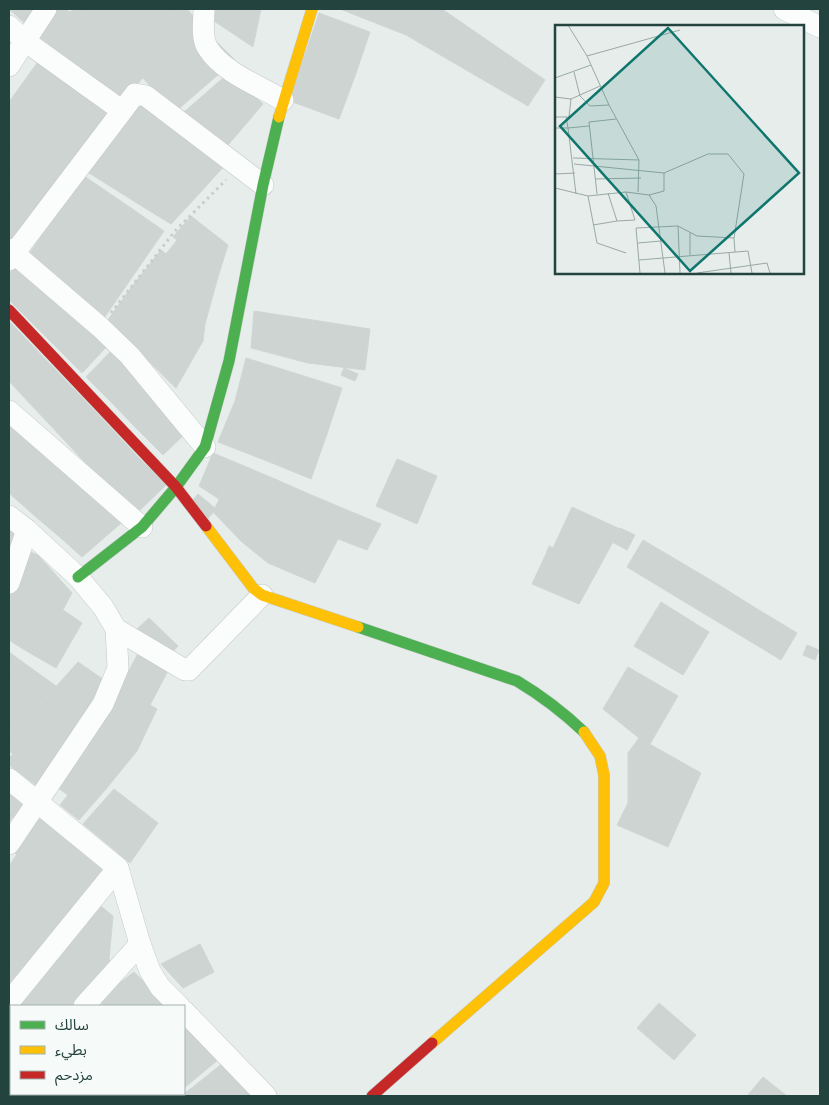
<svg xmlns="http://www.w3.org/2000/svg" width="829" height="1105" viewBox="0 0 829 1105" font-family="Jost,'Noto Sans Arabic',sans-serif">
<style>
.building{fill:#ced4d2;stroke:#cfd6d4}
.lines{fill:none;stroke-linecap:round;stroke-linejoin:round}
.street-casing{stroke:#c4cac8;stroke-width:22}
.fast-casing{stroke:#c2cbc8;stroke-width:12}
.slow-casing{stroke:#c2cbc8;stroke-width:12}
.jam-casing{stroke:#c2cbc8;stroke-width:12}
.path{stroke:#c6cecd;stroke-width:3;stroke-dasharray:2.5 4;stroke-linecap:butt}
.street{stroke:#fbfcfc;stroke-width:21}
.fast{stroke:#4caf50;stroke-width:11}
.slow{stroke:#ffc107;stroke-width:11}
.jam{stroke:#c62828;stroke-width:11}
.inset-road{fill:none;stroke:#98a9a6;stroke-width:1}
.view{fill:#0f766e;fill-opacity:0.15;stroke:#0f766e;stroke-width:2.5}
.inset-edge{fill:none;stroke:#22433e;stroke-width:2.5}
</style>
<rect width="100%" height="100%" fill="#e7edeb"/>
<g class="building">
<polygon points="9,9 39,9 27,25"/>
<polygon points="53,9 65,9 70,12 74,9 80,9 91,19 62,54 34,33"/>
<polygon points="80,9 151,9 173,27 143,58 122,40 119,43"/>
<polygon points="151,9 176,9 165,21"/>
<polygon points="176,9 187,9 208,33 182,59 179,55 161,73 143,58 173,27 165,21"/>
<polygon points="203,9 261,9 253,47 211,19"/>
<polygon points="340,9 442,9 545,80 528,106 406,35"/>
<polygon points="319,13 370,32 355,76 304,58"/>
<polygon points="91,19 119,43 91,77 62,54"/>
<polygon points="208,33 235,60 205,86 182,59"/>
<polygon points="122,40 153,66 123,101 91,77"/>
<polygon points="179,55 205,86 174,113 143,78 153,66 161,73"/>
<polygon points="304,58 355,76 339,119 290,101"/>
<polygon points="40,59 76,85 47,124 9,102"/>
<polygon points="231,71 263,104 223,151 184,112"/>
<polygon points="76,85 111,110 84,146 47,124"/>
<polygon points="140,99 169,120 143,156 114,135"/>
<polygon points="9,102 47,124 26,157 9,147"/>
<polygon points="169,120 193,138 165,172 143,156"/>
<polygon points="47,124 84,146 60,178 26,157"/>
<polygon points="114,135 165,172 140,205 86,171"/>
<polygon points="193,138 227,163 198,195 165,172"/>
<polygon points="9,147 26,157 9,180"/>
<polygon points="26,157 60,178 34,213 9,193 9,180"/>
<polygon points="165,172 198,195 171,224 140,205"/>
<polygon points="84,176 131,208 112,237 62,207"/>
<polygon points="9,193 34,213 9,244"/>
<polygon points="62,207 112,237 94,266 43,234"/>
<polygon points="131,208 164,231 126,286 94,266"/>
<polygon points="191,216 228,245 218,277 195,272 163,309 133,285 161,250 166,254 177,240 173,237"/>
<polygon points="43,234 72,252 53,280 26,258"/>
<polygon points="72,252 94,266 76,299 53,280"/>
<polygon points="17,261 42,283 18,309 9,300 9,270"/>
<polygon points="94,266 126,286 102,321 76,299"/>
<polygon points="195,272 218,277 205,324 203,341 163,309"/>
<polygon points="42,283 68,304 42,333 18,309"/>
<polygon points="133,285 168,313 135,348 105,324"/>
<polygon points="68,304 111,342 82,373 42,333"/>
<polygon points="254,311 313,320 308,363 251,348"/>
<polygon points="168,313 203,341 176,388 135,348"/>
<polygon points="313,320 370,329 365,370 308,363"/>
<polygon points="9,321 48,362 20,393 9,381"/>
<polygon points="114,348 140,375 113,404 86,377"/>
<polygon points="246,358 301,375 287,418 235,401"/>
<polygon points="48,362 78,393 50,425 20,393"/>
<polygon points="344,368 358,374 355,381 341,375"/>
<polygon points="140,375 166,401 136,428 113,404"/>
<polygon points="301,375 342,388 328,431 287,418"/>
<polygon points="78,393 109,426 80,457 50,425"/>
<polygon points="166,401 192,427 163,455 136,428"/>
<polygon points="235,401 290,419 272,463 218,442"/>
<polygon points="9,416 23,428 9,443"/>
<polygon points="290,419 328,431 311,479 272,463"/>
<polygon points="109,426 138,457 109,488 80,457"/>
<polygon points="23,428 46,448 9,489 9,443"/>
<polygon points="46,448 75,473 36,517 9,493 9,489"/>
<polygon points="213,453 237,463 219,499 199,486"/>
<polygon points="138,457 166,485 134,516 109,488"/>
<polygon points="397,459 437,476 417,524 376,506"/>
<polygon points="237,463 275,479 242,542 213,512"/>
<polygon points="75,473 101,495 62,539 36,517"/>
<polygon points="275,479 309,494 280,568 268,563 242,542"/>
<polygon points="198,494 216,509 205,522 187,507"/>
<polygon points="309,494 352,512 338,539 298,522"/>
<polygon points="101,495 127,518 82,557 62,539"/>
<polygon points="572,507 620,529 595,575 546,554 549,546 553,548"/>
<polygon points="352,512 381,524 367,550 338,539"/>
<polygon points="298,522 338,539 315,583 280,568"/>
<polygon points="9,528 20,537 9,567"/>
<polygon points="620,528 635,535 627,550 612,542"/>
<polygon points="643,540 714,582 698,610 627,567"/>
<polygon points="28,551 38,555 72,593 60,615 12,590"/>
<polygon points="546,554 595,575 579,604 532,584"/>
<polygon points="714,582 754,607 738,634 698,610"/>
<polygon points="12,590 46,607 23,649 9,640 9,599"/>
<polygon points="661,602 709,632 683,675 634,646"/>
<polygon points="46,607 60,615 63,610 82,623 56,668 23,649"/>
<polygon points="754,607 797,633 781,660 738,634"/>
<polygon points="149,618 178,646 166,659 136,630"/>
<polygon points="807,645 819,650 815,660 803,655"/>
<polygon points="141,648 171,665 150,705 121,689 121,685"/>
<polygon points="9,652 24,663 9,682"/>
<polygon points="78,662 107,682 86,713 53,690"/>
<polygon points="24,663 56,686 26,721 16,727 9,722 9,682"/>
<polygon points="628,667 678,696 650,744 639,738 603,709"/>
<polygon points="121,689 157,709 146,732 109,710"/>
<polygon points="53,690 86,713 61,751 26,721"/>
<polygon points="109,710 146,732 137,751 99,726"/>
<polygon points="26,721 61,751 38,787 9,765 9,758 13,754 9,751 9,746 23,732 16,727"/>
<polygon points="9,722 23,732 9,746"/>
<polygon points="97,725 137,751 119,773 84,749"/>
<polygon points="639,738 701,773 668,847 617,825 628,803 628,753"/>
<polygon points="84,749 119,773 106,789 73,766"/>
<polygon points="73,766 106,789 79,820 60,805 68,795 58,788"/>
<polygon points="9,789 25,803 9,822"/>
<polygon points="114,789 158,823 130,863 83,824"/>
<polygon points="41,816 71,841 45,875 15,853"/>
<polygon points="71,841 88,854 60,889 45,875"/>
<polygon points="17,854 45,875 18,911 9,903 9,866"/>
<polygon points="88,854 108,870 79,905 60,889"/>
<polygon points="45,875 79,905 52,938 18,911"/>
<polygon points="9,903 18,911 9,923"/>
<polygon points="97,903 113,916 109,959 75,932"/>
<polygon points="18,911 52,938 25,971 9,956 9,923"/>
<polygon points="75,932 112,962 79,1001 42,973"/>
<polygon points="200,944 214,972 183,988 161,964"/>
<polygon points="9,956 25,971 9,991"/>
<polygon points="134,972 165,1003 161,1006 105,1006 101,1003 121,982"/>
<polygon points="42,973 79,1001 75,1006 22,1006 18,1003"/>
<polygon points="659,1003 696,1035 674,1060 637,1028"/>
<polygon points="9,1014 11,1016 11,1070 9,1068"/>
<polygon points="189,1027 219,1059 184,1088 184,1032"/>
<polygon points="223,1063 256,1096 202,1096 193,1087"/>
<polygon points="9,1068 11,1070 11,1078 9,1081"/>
<polygon points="763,1077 787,1096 747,1096"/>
<polygon points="11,1078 11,1094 43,1094 47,1096 9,1096 9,1081"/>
<polygon points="193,1087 202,1096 181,1096"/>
<polygon points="43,1094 67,1094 65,1096 47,1096"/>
<polygon points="67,1094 101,1094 99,1096 65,1096"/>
<polygon points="101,1094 115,1094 118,1096 99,1096"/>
<polygon points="136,1094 176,1094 173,1096 139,1096"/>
</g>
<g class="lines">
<defs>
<g id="street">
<polyline points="46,9 25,41 121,110"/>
<path d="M204,9c0,12 -3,27 3,38 16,26 51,38 76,53"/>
<polyline points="784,9 820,27"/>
<polyline points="9,26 25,41 9,66"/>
<polyline points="9,249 100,327 130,356 205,447"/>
<polyline points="9,260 135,94 146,96 263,185"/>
<polyline points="9,411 142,527"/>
<polyline points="9,516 27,530 78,577 103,607 116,629 118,668 103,704 9,844"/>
<polyline points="9,583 27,530"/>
<polyline points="116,629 185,670 189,670 262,595"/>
<polyline points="9,779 118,868 9,1002"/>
<polyline points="118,868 140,944 150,971 160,987 179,1006"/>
<polyline points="84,1006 140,944"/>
<polyline points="184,1011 266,1096"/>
<polyline points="126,1094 129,1096"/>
</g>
<g id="fast">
<polyline points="78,577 142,527 176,487 205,447 229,361 263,185 279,117"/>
<path d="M358,627l159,54c25,15 46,31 67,51"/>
</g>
<g id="slow">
<polyline points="279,117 312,9"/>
<polyline points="206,526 253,588 262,595 358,627"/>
<polyline points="432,1043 594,902 604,883 604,775 600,756 584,732"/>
</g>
<g id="jam">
<polyline points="9,310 176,487 206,526"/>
<polyline points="372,1096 432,1043"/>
</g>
</defs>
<use href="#street" class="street-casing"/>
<use href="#fast" class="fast-casing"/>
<use href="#slow" class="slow-casing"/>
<use href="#jam" class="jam-casing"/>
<polyline class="path" points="111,313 175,231 226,180"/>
<use href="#street" class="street"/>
<use href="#fast" class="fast"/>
<use href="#slow" class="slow"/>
<use href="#jam" class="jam"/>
</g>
<g transform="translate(555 25)">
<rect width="249" height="249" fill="#e7edeb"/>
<path class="inset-road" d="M13,0l19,31 22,49 30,55 -1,32M32,31l93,-26M19,47l6,24 10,10 19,-1M0,53l36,-13M0,72l16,2 29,-13M0,92h14l2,-18M11,92l2,11 21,-2M0,103h13l8,66M18,133l66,2M19,139l90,9 44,-19h20l16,20 -10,64M0,149l20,-1M40,154l46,-1M0,163l33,8 38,-4 23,3 7,11 9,67M53,168l9,28 18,-1 -9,-28M42,169l-8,-72 27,-3M94,170l15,-4v-18M33,171l9,47 29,10M38,200l24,-4M123,201l19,10 37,2 1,14M83,218l23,-2M174,228l2,20M135,230v-22M84,235l109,-9 4,22M85,248l-4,-45 42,-2 2,47M142,248l70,-10 3,10"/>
<path class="view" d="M113,3l131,145 -109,98 -130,-145z"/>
<rect width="249" height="249" class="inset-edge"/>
</g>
<rect width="829" height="1105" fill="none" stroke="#22433e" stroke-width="20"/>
<rect x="10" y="1005" width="175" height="90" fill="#f6fbf9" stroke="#a1b1ae"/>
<rect x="20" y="1021" width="25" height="8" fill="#4caf50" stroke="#a1b1ae"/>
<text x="55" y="1030" font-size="15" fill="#22433e">سالك</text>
<rect x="20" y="1046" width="25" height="8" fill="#ffc107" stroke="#a1b1ae"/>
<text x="55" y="1055" font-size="15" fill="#22433e">بطيء</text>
<rect x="20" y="1071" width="25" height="8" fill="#c62828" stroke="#a1b1ae"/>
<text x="55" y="1080" font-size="15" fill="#22433e">مزدحم</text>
</svg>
